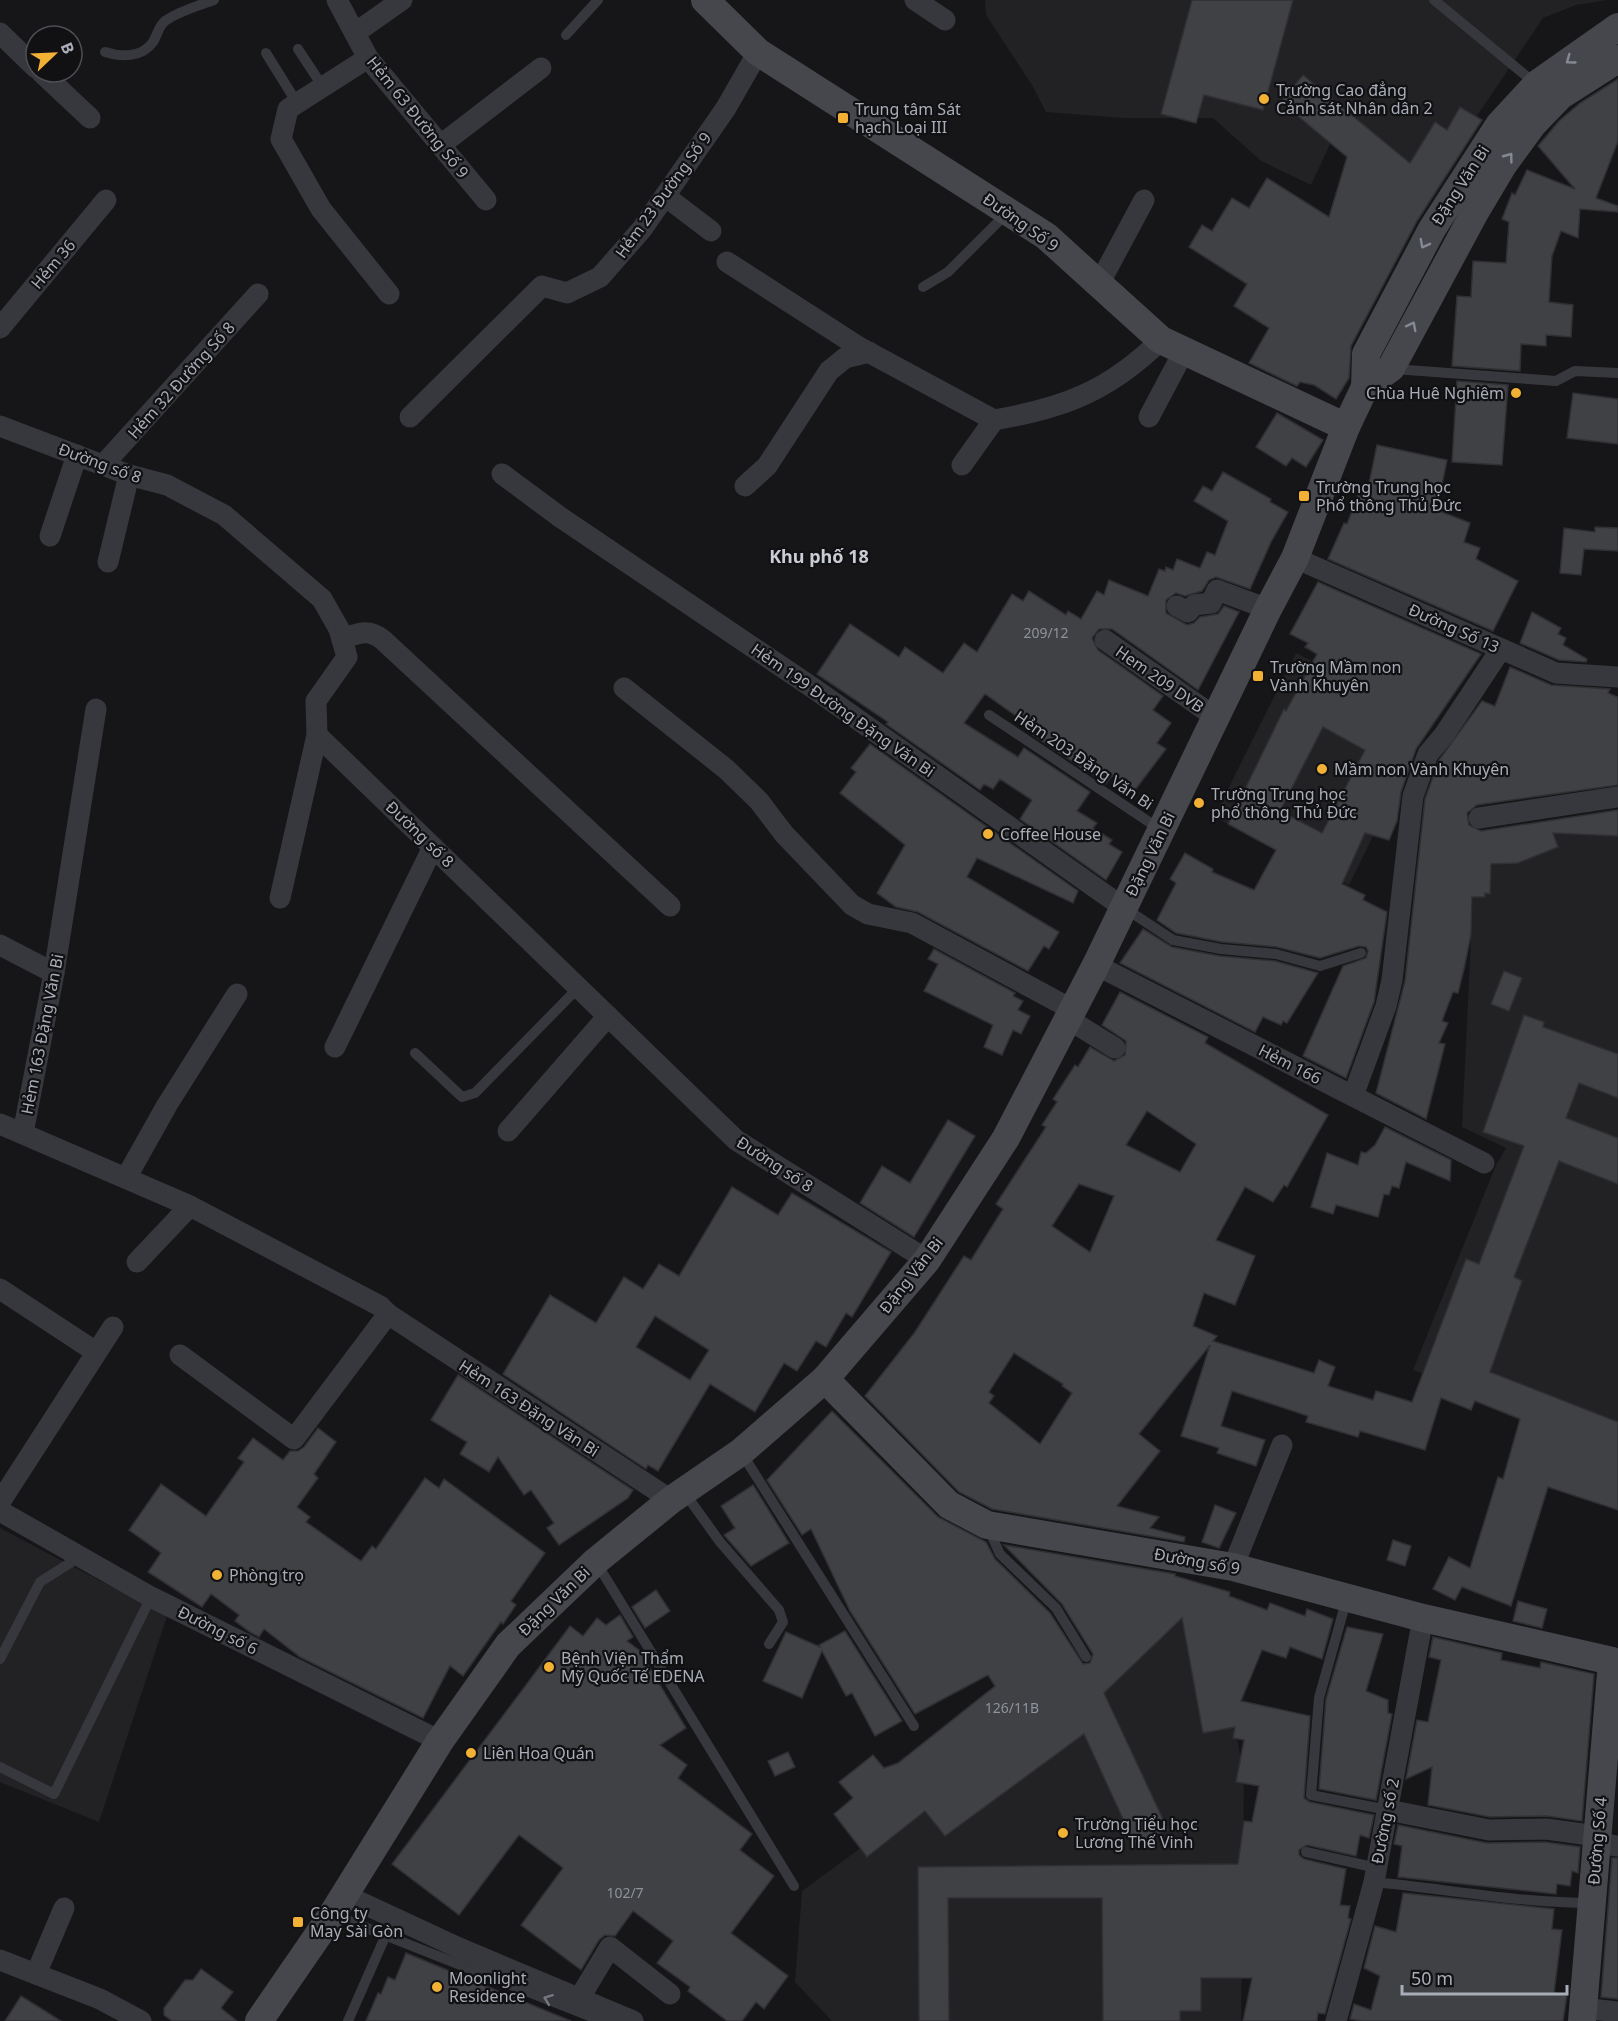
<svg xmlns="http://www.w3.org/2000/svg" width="1618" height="2021" viewBox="0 0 1618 2021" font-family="'Noto Sans',sans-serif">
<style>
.built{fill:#222225}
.building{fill:#404145;stroke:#303034;stroke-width:1.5;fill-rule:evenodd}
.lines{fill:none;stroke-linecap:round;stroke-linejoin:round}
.lane{stroke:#37383d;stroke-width:10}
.street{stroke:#37383d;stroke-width:21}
.secondary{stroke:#45474d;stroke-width:28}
.oneway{stroke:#858993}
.oneway2{stroke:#757881}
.poi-dot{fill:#f2b134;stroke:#111113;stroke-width:2}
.labels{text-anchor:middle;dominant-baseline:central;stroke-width:4.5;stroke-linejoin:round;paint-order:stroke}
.number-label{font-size:14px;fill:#8e929b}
.poi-label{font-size:16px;fill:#a8adb8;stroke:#111113;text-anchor:start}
.street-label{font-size:16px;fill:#a8adb8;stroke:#111113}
.neighbourhood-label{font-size:18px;font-weight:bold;fill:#c9ccd4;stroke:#111113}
</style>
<rect width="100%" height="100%" fill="#161618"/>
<g class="built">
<polygon points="985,0 1607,0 1576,5 1543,18 1437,175 1331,142 1311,185 1261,161 1213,118 1124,118 1046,112 1032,85 986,15"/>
<polygon points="1296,653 1430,720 1349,885 1214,817"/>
<polygon points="1567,827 1618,832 1618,1449 1413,1370 1496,1165 1506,1148 1462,1127 1474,875"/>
<polygon points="0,1528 167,1616 99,1822 0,1782"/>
<polygon points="1192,1605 1214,1620 1244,1775 1241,2021 832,2021 795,1982 802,1891"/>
</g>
<g class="building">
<polygon points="1192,0 1293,0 1263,110 1204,95 1196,123 1161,114"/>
<polygon points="1303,75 1410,163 1435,122 1447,130 1460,107 1482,120 1417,221 1351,346 1349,378 1336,399 1314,385 1300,382 1297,386 1249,363 1269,328 1234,306 1247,284 1189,247 1202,225 1212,231 1232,198 1249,208 1267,178 1329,217 1347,157 1281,102"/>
<polygon points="1618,79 1618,141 1596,198 1618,206 1618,212 1580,209 1578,238 1561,231 1552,256 1549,302 1573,305 1571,337 1546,335 1546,346 1521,344 1520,371 1452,366 1457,296 1471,297 1473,261 1506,263 1509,222 1502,219 1512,193 1515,195 1527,170 1575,189 1538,146 1559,121 1580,103"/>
<polygon points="1457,381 1508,385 1502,465 1452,462"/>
<polygon points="1573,393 1618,399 1618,444 1567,438"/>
<polygon points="1277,413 1323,440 1306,467 1292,458 1286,466 1256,447"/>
<polygon points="1377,445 1447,460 1437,510 1470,523 1464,542 1480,548 1476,559 1518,581 1493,631 1328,559 1344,523 1347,524 1358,495 1366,498"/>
<polygon points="1223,472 1271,499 1270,502 1288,512 1271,542 1250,589 1216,577 1209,580 1202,591 1185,596 1176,593 1166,600 1166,613 1187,625 1194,623 1200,617 1218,614 1224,606 1239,612 1198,690 1112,629 1099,629 1092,638 1098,650 1163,696 1153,710 1171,723 1157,743 1166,749 1135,790 1112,775 1106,784 1033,735 1036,730 985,694 964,723 1018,757 1024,748 1090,792 1077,811 1097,823 1093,828 1112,840 1109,844 1122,852 1106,880 1020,819 1032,800 1000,779 993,789 984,784 980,790 886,724 888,722 817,674 850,624 899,657 905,647 943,673 964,643 977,652 1012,594 1023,601 1029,591 1066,615 1068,611 1081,619 1097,591 1104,595 1109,580 1148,596 1159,569 1165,571 1166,567 1173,570 1177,559 1200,568 1207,552 1215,555 1228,521 1194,501 1203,486 1212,491"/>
<polygon points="1595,527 1618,528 1618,551 1584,549 1581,575 1560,573 1564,528 1595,532"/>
<path d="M1318,582l163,72 -65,95 -15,43 -4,29 -8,19 -24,-7 -23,51 23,11 -2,5 24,12 -13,90 -28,76 -43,-22 40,-90 23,-8 2,-7 -2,-4 -7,-1 -39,12 -43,-11 -55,-5 -46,-9 -19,-13 19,-37 -6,-4 15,-26 28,16 -1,3 42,18 22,-40 -48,-26 56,-115 2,2 31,-57 -12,-7 3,-4 -18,-9zM1323,727l42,23 -43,83 -42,-22z"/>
<polygon points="1532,612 1561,628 1558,634 1566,638 1563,645 1587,659 1586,662 1559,660 1520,643"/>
<polygon points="1510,667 1551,685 1610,689 1608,693 1618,697 1618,785 1477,805 1467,813 1469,825 1481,831 1618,810 1618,836 1553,833 1558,847 1518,863 1491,864 1490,894 1485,893 1485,897 1472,897 1471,935 1464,969 1458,993 1453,992 1442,1021 1448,1023 1439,1043 1445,1044 1426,1119 1376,1093 1405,981 1425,799 1439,760 1482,701 1495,706"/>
<polygon points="870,744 1078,891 1073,903 977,858 967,877 1059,932 1049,949 1044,946 1028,971 918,912 896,907 877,893 905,845 840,793 856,772 851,768"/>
<polygon points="1143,929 1172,947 1220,956 1275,961 1318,973 1287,1023 1283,1021 1281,1025 1263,1017 1255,1032 1120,963"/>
<polygon points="934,949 1015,993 1013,996 1023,1001 1018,1010 1030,1016 1021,1034 1013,1030 1002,1055 984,1047 993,1025 924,991 938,964 928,959"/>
<polygon points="1504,971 1522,978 1509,1011 1491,1004"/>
<path d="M1120,992l88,45 -3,6 123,72 -41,72 -3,-2 -11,17 -28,-15 -29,53 39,16 -20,49 -31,-12 -11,33 24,10 -4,5 101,32 5,-13 16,7 -7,19 45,14 3,-9 36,11 54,-143 13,5 45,-118 -41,-14 41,-117 20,7 -1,5 75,27v44l-39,-15 -13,35 52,20v46l-59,-23 -45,116 8,4 -32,91 128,50v88l-70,-23 -37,119 -49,-19 -7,13 -22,-11 16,-32 21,11 28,-91 5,2 17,-60 -45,-18 -4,9 -30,-12 -16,52 -65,-19 -2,6 -52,-15 2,-6 -76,-25 -11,35 44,14 -9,26 -39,-13 2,-5 -38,-12 29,-91 -71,89 21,17 -43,55 42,11 -9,11 35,9 -1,5 -192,-33 -33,-17 -94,-96 50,-64 49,-76 7,4 32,-51 -7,-5 50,-77 -4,-2 15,-23 -4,-3 22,-34 3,2 12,-20 24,14 11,-6 1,-14 -24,-16zM1147,1111l49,33 -16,28 -54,-27zM1079,1184l35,12 -24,56 -38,-26zM1014,1353l49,31 -1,2 10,7 -32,51 -51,-41 5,-7 -5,-4z"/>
<polygon points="948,1120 975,1136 914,1237 860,1203 882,1166 910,1183"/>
<polygon points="1385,1127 1451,1160 1450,1181 1406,1162 1399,1188 1392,1186 1389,1195 1384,1194 1378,1217 1336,1205 1333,1214 1311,1207 1327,1153 1358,1165 1361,1152 1366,1153 1375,1145"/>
<path d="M732,1187l46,28 14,-22 99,59 -39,65 -6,-4 -20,34 -10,-6 -19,30 -13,-8 -29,49 -45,-28 -52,87 -10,-6 -2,4 -143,-95 47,-79 46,28 28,-46 19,12 16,-25 20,12zM655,1316l54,34 -19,30 -54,-33z"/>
<polygon points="458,1375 633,1490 628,1498 559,1545 547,1528 554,1523 531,1490 524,1495 498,1457 489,1472 460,1454 467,1442 431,1420"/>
<polygon points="832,1411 938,1517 986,1542 995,1559 1050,1613 1083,1664 1090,1663 1093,1654 1062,1604 1004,1545 1175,1574 1175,1576 1230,1592 1229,1596 1267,1610 1270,1603 1305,1616 1307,1609 1333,1619 1322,1659 1290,1647 1286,1658 1262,1650 1241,1701 1310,1716 1304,1798 1310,1802 1374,1815 1369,1838 1360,1835 1356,1856 1307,1845 1299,1850 1299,1855 1304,1859 1346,1869 1340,1905 1350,1906 1348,1918 1351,1919 1325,2014 1318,2013 1317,2021 1243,2021 1252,1978 1201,1978 1201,2011 1180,2011 1180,2021 1103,2021 1102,1898 948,1898 949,2021 919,2021 918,1867 1238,1864 1244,1821 1252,1822 1259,1786 1236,1782 1244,1740 1233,1738 1235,1727 1203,1733 1182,1618 1104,1693 1168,1830 1135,1845 1084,1734 945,1836 925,1811 867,1857 834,1814 853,1798 839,1782 873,1755 884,1768 898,1763 995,1686 988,1675 915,1714 850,1611 811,1529 802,1535 767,1480"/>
<polygon points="318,1428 336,1442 314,1474 318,1478 297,1507 310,1517 306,1522 361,1561 372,1546 376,1549 425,1478 439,1488 444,1479 545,1553 511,1601 516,1605 503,1624 501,1622 463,1676 450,1666 423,1718 300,1657 264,1629 259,1637 250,1632 235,1621 239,1615 211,1594 202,1607 148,1572 161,1553 129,1530 161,1484 206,1516 244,1462 238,1458 253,1438 283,1460 290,1451 298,1451 304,1447"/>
<polygon points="753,1485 789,1543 751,1566 724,1535 735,1528 721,1506"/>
<polygon points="1215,1505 1236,1513 1219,1548 1202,1542"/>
<polygon points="1393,1540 1411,1546 1405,1566 1387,1560"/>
<polygon points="656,1590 670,1611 645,1628 632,1607"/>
<polygon points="1518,1601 1547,1609 1542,1628 1513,1621"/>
<polygon points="620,1615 633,1637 627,1641 639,1650 686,1728 660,1745 687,1765 678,1778 752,1834 740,1850 774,1876 731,1933 788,1976 764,2009 756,2002 742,2021 727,2021 688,1991 690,1987 657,1963 673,1941 633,1911 615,1936 605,1935 599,1940 581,1970 521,1925 563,1868 519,1835 459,1915 392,1864 570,1626 583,1636 597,1618 606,1625"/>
<polygon points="1347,1627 1383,1634 1366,1691 1388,1700 1388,1713 1392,1714 1376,1800 1319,1789 1326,1699"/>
<polygon points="845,1631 902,1721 875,1736 852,1693 846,1696 822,1651 802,1698 763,1681 786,1632 820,1647 819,1645"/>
<polygon points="1433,1637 1502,1653 1501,1660 1540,1668 1541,1662 1594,1674 1582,1821 1546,1816 1490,1817 1428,1805 1432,1767 1406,1779 1417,1720 1428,1722 1441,1660 1429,1657"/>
<polygon points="788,1752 795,1767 775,1776 768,1761"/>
<polygon points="1398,1825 1487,1843 1545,1842 1580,1847 1578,1873 1572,1871 1570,1886 1557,1884 1556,1894 1398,1877 1402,1846 1394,1844"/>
<polygon points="1612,1858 1618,1858 1618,1999 1601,1997"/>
<polygon points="1403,1893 1554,1909 1552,1929 1562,1930 1554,1993 1567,1995 1563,2021 1362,2021 1350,2019 1354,2004 1371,2010 1380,1976 1364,1968 1375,1926 1396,1932"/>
<polygon points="406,1953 571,2021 366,2021 378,1993 381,1994 388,1977 395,1980"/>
<polygon points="201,1969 233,1992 221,2008 237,2021 172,2021 164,2015 164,2008 185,1980 193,1980"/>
<polygon points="21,1996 61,2021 5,2021"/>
</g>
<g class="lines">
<g class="lane">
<polyline points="1434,0 1536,84"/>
<polyline points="566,35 598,0"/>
<polyline points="298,49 323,87"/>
<path d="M105,52c16,5 37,6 48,-10 5,-8 5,-15 12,-21 14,-10 33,-15 49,-21"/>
<polyline points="266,53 297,103"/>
<polyline points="923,287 948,272 1008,212"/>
<polyline points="1394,369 1556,381 1575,371 1618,373"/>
<polyline points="989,715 1161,830"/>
<polyline points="1126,909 1173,940 1221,949 1276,954 1320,966 1361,953"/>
<polyline points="415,1053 462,1097 475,1093 578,988"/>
<polyline points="741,1452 914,1726"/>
<polyline points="684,1492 720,1542 779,1610 783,1622 769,1644"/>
<polyline points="988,1528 1000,1554 1056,1608 1086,1657"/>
<polyline points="596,1562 794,1886"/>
<polyline points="1347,1598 1319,1698 1311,1795 1388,1810"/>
<polyline points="0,1659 40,1582 81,1556"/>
<polyline points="0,1767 54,1794 151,1597"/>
<polyline points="1306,1852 1377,1868"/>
<path d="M1374,1882c73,7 144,21 218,21"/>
<polyline points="334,1915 602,2021"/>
<polyline points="348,2021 385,1937"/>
</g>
<g class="street">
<polyline points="337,0 368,58 486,200"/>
<polyline points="915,0 945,20"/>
<polyline points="0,33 36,68"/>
<polyline points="355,33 402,0"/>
<polyline points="368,58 288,109 281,139 321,209 389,294"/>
<polyline points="41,72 90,118"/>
<polyline points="442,144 541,68"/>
<polyline points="665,196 711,231"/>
<polyline points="727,262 859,347 994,420"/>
<polyline points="1099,284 1144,200"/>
<polyline points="0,328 106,200"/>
<polyline points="410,417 542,286 567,293 600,277 642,229 726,108 758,52"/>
<polyline points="1149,417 1184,351"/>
<polyline points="0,426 129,475 167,485 224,515 322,599 339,629 347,657 316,701 317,735 736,1140 927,1260"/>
<polyline points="103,465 258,294"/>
<path d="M962,465l32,-45c70,-12 115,-29 167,-80"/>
<polyline points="502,474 560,517 816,690 1124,908"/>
<polyline points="745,486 767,466 829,371 845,358 869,352"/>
<polyline points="50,536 77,455"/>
<polyline points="1295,558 1556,673 1618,677"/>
<polyline points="108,562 129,475"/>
<polyline points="1177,606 1188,612 1194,605 1211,603 1217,590 1268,609"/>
<path d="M342,639c16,-6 27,-11 41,1l287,266"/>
<polyline points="1105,640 1215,717"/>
<polyline points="624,688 726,769 759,801 784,834 852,905 868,914 912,923 1073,1010"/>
<polyline points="1479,818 1618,797"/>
<polyline points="280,898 317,735"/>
<polyline points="0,945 54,973"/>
<polyline points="1096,965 1484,1163"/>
<polyline points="1068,1019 1115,1048"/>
<polyline points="335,1047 433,847"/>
<polyline points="1353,1096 1386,1006 1392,980 1413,796 1428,754 1444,735 1501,649"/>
<polyline points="0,1124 190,1206 380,1306 388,1314 671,1500"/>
<polyline points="508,1131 608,1016"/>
<polyline points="23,1133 54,973 96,709"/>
<polyline points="126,1178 167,1105 237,994"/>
<polyline points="137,1262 190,1206"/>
<polyline points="0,1289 96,1352"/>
<polyline points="180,1355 294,1439 388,1314"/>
<polyline points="0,1502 113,1327"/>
<polyline points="0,1511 151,1597 440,1741"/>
<polyline points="1233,1567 1282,1445"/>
<polyline points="1388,1810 1489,1830 1546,1829 1597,1836"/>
<polyline points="1597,1843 1618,1846"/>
<polyline points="345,1895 459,1948 633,2021"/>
<polyline points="0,1960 100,1999 141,2021"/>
<polyline points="36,1974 64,1908"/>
<polyline points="579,1999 610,1947 670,1994"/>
<polyline points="1583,2008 1618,2012"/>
<polyline points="1336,2021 1374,1882 1423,1618"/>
</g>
<g class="secondary">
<polyline points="705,0 758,52 1046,236 1161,340 1346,427"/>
<polyline points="1365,387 1391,368 1475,212 1503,165 1533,124 1560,96 1618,59"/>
<polyline points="825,1379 949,1505 987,1525 1233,1567 1423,1618 1612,1661 1582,2021"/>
<polyline points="259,2021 332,1915 440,1741 508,1645 596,1561 671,1500 741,1452 825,1379 927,1260 1006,1138 1096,965 1268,609 1295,558 1346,427 1365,387 1366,354 1432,229 1499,125 1537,84 1618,27"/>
</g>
</g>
<defs><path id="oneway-chevron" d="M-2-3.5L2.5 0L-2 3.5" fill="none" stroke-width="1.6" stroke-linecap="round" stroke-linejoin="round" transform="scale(1.5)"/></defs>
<g class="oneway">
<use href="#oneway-chevron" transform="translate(1570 60) rotate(144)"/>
<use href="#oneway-chevron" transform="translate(1509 157) rotate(-53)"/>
<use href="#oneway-chevron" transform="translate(1424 244) rotate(118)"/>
<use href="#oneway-chevron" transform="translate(1412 326) rotate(-63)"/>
</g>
<use class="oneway2" href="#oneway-chevron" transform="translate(548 1999) rotate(-159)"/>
<g class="poi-dot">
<circle cx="1264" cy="99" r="6"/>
<rect x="837" y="112" width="12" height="12" rx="3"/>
<circle cx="1516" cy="393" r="6"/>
<rect x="1298" y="490" width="12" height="12" rx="3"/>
<rect x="1252" y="670" width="12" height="12" rx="3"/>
<circle cx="1322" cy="769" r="6"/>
<circle cx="1199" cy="803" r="6"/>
<circle cx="988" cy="834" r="6"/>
<circle cx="217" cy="1575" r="6"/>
<circle cx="549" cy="1667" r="6"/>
<circle cx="471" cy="1753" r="6"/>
<circle cx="1063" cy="1833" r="6"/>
<rect x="292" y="1916" width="12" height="12" rx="3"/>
<circle cx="437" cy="1987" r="6"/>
</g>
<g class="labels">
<g class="number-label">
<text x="1046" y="632">209/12</text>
<text x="1012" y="1707">126/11B</text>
<text x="625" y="1892">102/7</text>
</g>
<g class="poi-label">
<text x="1276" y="90">Trường Cao đẳng<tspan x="1276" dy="18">Cảnh sát Nhân dân 2</tspan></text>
<text x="855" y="109">Trung tâm Sát<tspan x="855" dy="18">hạch Loại III</tspan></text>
<text x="1504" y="393" text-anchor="end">Chùa Huê Nghiêm</text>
<text x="1316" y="487">Trường Trung học<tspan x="1316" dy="18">Phổ thông Thủ Đức</tspan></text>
<text x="1270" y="667">Trường Mầm non<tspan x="1270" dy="18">Vành Khuyên</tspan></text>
<text x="1334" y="769">Mầm non Vành Khuyên</text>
<text x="1211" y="794">Trường Trung học<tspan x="1211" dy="18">phổ thông Thủ Đức</tspan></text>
<text x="1000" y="834">Coffee House</text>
<text x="229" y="1575">Phòng trọ</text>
<text x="561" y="1658">Bệnh Viện Thẩm<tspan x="561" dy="18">Mỹ Quốc Tế EDENA</tspan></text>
<text x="483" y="1753">Liên Hoa Quán</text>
<text x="1075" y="1824">Trường Tiểu học<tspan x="1075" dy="18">Lương Thế Vinh</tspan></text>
<text x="310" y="1913">Công ty<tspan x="310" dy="18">May Sài Gòn</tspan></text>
<text x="449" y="1978">Moonlight<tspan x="449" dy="18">Residence</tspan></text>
</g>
<g class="street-label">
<text transform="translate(418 117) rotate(51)">Hẻm 63 Đường Số 9</text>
<text transform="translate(1460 185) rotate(-57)">Đặng Văn Bi</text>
<text transform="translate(663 195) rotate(-54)">Hẻm 23 Đường Số 9</text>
<text transform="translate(1021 222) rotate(35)">Đường Số 9</text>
<text transform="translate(53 264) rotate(-50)">Hẻm 36</text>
<text transform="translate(181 380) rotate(-48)">Hẻm 32 Đường Số 8</text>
<text transform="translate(100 463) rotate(20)">Đường số 8</text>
<text transform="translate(1454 628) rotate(24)">Đường Số 13</text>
<text transform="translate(1160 679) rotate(35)">Hem 209 DVB</text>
<text transform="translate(843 710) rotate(35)">Hẻm 199 Đường Đặng Văn Bi</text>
<text transform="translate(1084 760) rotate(34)">Hẻm 203 Đặng Văn Bi</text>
<text transform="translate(420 834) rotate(44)">Đường số 8</text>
<text transform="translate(1150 854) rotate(-64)">Đặng Văn Bi</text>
<text transform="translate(42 1034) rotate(-79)">Hẻm 163 Đặng Văn Bi</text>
<text transform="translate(1290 1064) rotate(27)">Hẻm 166</text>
<text transform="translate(775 1164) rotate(33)">Đường số 8</text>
<text transform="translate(911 1275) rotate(-52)">Đặng Văn Bi</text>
<text transform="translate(529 1408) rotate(33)">Hẻm 163 Đặng Văn Bi</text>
<text transform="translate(1197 1561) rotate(10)">Đường số 9</text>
<text transform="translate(554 1601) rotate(-44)">Đặng Văn Bi</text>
<text transform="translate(218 1630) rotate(27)">Đường số 6</text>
<text transform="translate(1385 1821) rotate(-79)">Đường số 2</text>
<text transform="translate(1597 1841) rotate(-85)">Đường Số 4</text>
</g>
<g class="neighbourhood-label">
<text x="819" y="556">Khu phố 18</text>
</g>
</g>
<g transform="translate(54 54) rotate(67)"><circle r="28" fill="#111113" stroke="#4d4f55" stroke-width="1.5"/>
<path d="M0-4.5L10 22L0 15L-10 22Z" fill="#f2b134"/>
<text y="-9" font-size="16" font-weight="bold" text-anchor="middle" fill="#a8adb8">B</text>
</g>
<path d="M1402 1985v9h165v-9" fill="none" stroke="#a8adb8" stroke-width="3"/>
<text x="1411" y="1985" font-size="18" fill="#a8adb8" stroke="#111113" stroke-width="4.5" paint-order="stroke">50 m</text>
</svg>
